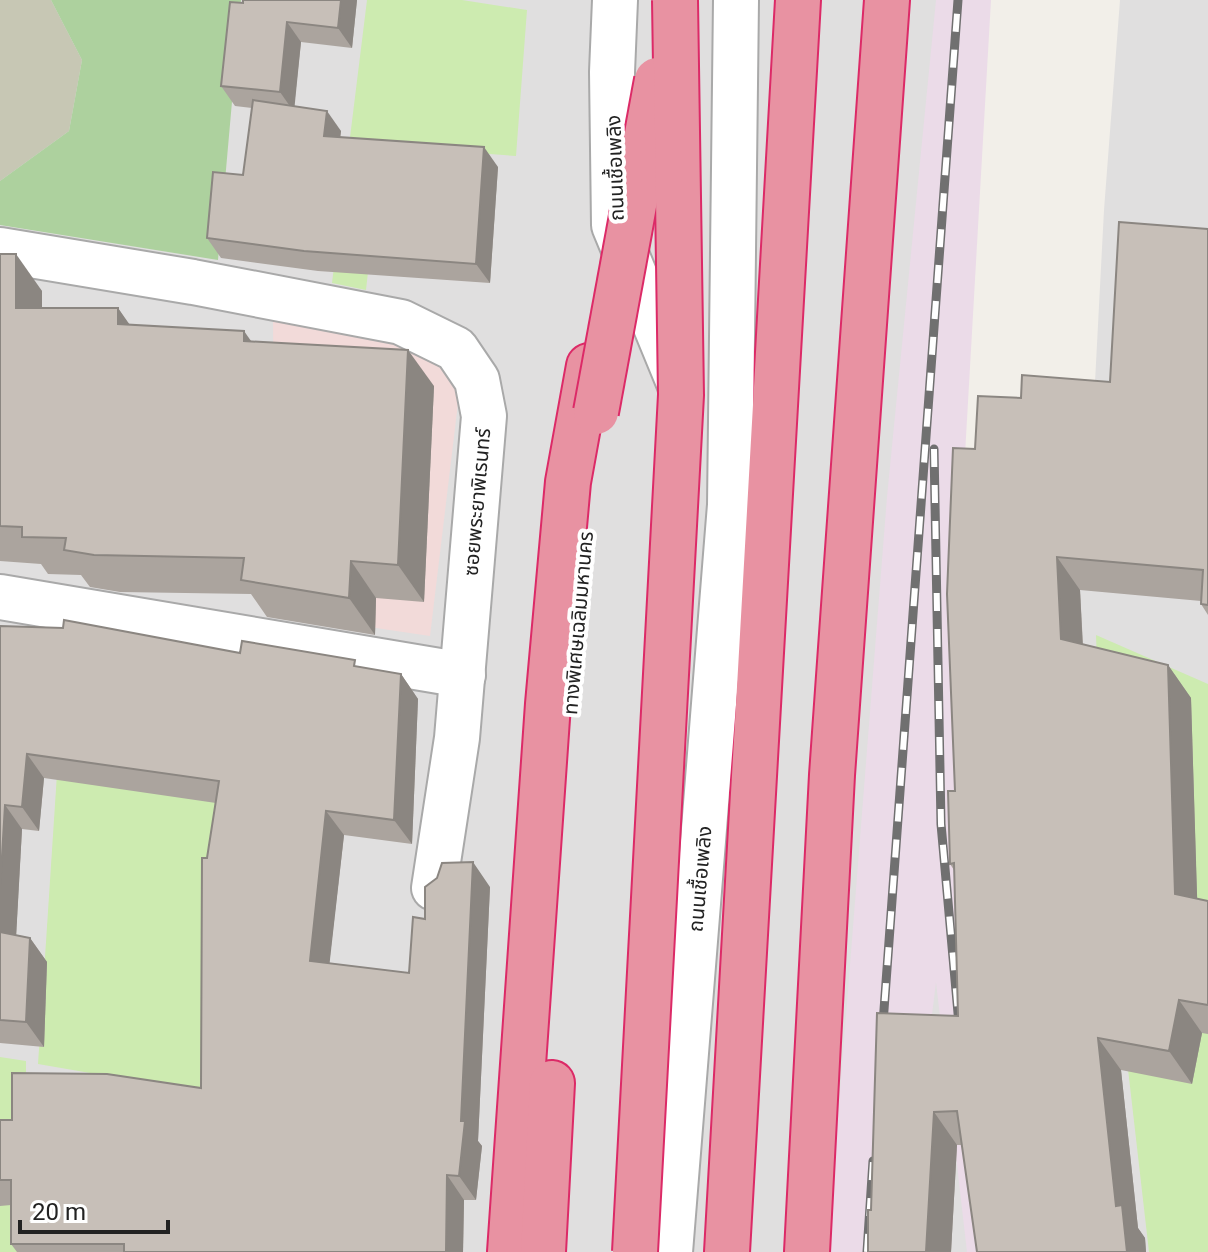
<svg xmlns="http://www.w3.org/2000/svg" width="1208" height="1252" viewBox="0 0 1208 1252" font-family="Roboto,'Noto Sans Thai',sans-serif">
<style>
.residential{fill:#e0dfdf}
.commercial{fill:#f2dad9}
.industrial{fill:#ebdbe8}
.construction{fill:#c7c7b4}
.grass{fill:#cdebb0}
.forest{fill:#add19e}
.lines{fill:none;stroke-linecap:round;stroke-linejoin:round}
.minor-casing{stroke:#a9a9a9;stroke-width:48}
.tertiary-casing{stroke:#a9a9a9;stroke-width:48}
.motorway-casing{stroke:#dc2a67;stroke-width:48}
.minor{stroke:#fff;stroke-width:44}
.tertiary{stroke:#fff;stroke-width:44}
.motorway{stroke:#e892a2;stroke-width:44}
.rail-casing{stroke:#707070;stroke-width:9}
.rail{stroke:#fff;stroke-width:6;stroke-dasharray:18;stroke-linecap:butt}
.motorway-bridge-casing{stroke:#dc2a67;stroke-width:48;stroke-linecap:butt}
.motorway-bridge{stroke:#e892a2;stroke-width:44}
.wall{fill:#aba49e}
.shaded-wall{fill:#8b8681}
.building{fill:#c7bfb8;stroke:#8b8681;stroke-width:2}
.labels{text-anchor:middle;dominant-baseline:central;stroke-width:8;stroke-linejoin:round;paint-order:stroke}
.street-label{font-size:20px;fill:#222;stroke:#fff}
</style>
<rect width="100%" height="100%" fill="#f2efe9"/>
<polygon class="residential" points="0,0 982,0 929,789 1090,478 1104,210 1120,0 1208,0 1208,1252 0,1252"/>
<polygon class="commercial" points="273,315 403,336 461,378 430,636 275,613"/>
<polygon class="industrial" points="936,0 991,0 964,472 992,1252 967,1252 936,982 903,1252 825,1252 832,1193 887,497"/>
<polygon class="construction" points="0,0 51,0 82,60 69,131 0,181"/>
<g class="grass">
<polygon points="367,0 462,0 527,10 516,156 382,146 366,290 332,283"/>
<polygon points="1096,635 1208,684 1208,1252 1149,1252 1104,860"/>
<polygon points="66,636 243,661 206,1093 38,1064"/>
<polygon points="0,1057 26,1061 26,1252 0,1252"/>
</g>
<polygon class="forest" points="51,0 241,0 218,260 0,225 0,181 69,131 82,60"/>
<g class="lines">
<defs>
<g id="minor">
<polyline points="0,250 193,282 401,322 456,349 477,380 484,416 457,738 434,888"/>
<polyline points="0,597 463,675"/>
</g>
<g id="tertiary">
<polyline points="615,0 612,72 614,225 680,385"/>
<polyline points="670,1252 730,505 736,0"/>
</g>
<g id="motorway">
<polyline points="510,1252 548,704 568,482 589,366"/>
<polyline points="543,1252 552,1083"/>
<polyline points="727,1252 798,0"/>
<polyline points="807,1252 832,775 887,0"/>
</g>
</defs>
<use href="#minor" class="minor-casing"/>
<use href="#tertiary" class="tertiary-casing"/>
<use href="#motorway" class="motorway-casing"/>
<use href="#minor" class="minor"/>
<use href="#tertiary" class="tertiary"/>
<use href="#motorway" class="motorway"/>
<defs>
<g id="rail">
<polyline points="934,449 941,824 959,1024"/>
<polyline points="882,1037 958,0"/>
<polyline points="867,1252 873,1161"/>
</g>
</defs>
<use href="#rail" class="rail-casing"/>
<use href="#rail" class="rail"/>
<defs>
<g id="motorway-bridge">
<polyline points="596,412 657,80"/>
<polyline points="635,1252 681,395 675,0"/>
</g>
</defs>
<use href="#motorway-bridge" class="motorway-bridge-casing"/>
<use href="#motorway-bridge" class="motorway-bridge"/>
</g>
<g class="wall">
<polygon points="357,0 352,48 301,42 294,106 341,131 340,138 498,167 490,283 318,271 221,258 207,238 243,175 252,108 235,106 221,86 243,3"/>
<polygon points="1208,229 1208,615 1201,604 1201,601 1080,590 1083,645 1168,665 1191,698 1197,899 1208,901 1208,1034 1202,1033 1192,1084 1121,1070 1138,1228 1145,1238 1146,1252 977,1252 962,1145 957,1145 951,1252 868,1252 871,1210 958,1016 954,870 950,864 955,791 975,449 1021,398 1110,382"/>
<polygon points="0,254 42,291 42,308 118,308 129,325 252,342 434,386 424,602 376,598 375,635 267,617 251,594 120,592 90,587 81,575 48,574 41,564 0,561"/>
<polygon points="0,626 359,667 401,674 418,699 412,844 344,835 329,964 409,973 425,919 490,887 478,1141 482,1146 476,1200 464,1200 463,1252 17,1252 11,1244 11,1205 0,1206 0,1120 12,1120 201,1088 207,858 216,803 44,778 39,831 22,829 16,935 30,938 47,962 44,1047 0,1043"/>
</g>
<g class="shaded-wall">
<polygon points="341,0 357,0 352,48 338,28"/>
<polygon points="287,22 301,42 294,112 280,92"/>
<polygon points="327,111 341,131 338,156 324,136"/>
<polygon points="484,147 498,167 490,283 476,264"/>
<polygon points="16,254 42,291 42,345 16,308"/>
<polygon points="118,308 144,345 118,324"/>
<polygon points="244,331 270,368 244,341"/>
<polygon points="408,350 434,386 424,602 398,565"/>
<polygon points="1057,557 1080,590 1084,672 1061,639"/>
<polygon points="351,561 376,598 375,635 349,598"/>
<polygon points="1168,665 1191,698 1198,926 1175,894"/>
<polygon points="401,674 418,699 412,844 394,820"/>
<polygon points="27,754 44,778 39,831 22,807"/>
<polygon points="5,805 22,829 15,957 0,936 0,890"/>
<polygon points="326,811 344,835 327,986 310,961"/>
<polygon points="473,862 490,887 478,1141 482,1146 476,1200 459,1176"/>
<polygon points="30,938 47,962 44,1047 26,1022"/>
<polygon points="1179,1000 1202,1033 1192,1084 1169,1051"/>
<polygon points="1098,1038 1121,1070 1138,1228 1145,1238 1146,1252 1127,1252 1116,1206"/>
<polygon points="934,1112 957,1145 951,1252 926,1252"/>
<polygon points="447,1175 464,1200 463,1252 446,1252"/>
</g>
<g class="building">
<polygon points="243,0 341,0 338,28 287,22 280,92 221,86 230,2 243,3"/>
<polygon points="253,100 327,111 324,136 484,147 476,264 304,251 207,238 213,172 243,175"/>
<polygon points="1119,222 1208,229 1208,605 1201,604 1203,570 1057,557 1061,639 1168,665 1175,894 1208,901 1208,1005 1179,1000 1169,1051 1098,1038 1116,1206 1122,1205 1127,1252 977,1252 957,1111 934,1112 926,1252 868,1252 868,1210 871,1210 877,1013 958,1016 954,863 950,864 948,791 955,791 947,594 953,448 975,449 978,396 1021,398 1022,375 1110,382"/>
<polygon points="0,254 16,254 16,308 118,308 118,324 244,331 244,341 408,350 398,565 351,561 349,598 241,580 244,558 94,555 64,550 66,538 22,537 22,527 0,526"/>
<polygon points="64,620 240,653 242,641 355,660 354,666 401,674 394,820 326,811 310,961 409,973 413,917 425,919 425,887 437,878 442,863 473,862 461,1121 465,1121 459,1176 447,1175 446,1252 124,1252 124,1244 11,1244 11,1180 0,1180 0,1120 12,1120 12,1073 107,1074 201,1088 202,858 207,858 219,781 27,754 22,807 5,805 0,890 0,626 63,628"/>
<polygon points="0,932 30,938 26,1022 0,1020"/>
</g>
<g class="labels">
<g class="street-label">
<text transform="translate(615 168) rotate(-92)">ถนนเชื้อเพลิง</text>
<text transform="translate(477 502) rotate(-85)">ซอยพระยาพิเรนทร์</text>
<text transform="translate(578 623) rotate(-85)">ทางพิเศษเฉลิมมหานคร</text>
<text transform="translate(700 879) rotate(-85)">ถนนเชื้อเพลิง</text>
</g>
</g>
<path d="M20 1220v12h148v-12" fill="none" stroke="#222222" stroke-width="4"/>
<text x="32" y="1220" font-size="24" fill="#222222" stroke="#ffffff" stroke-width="6" paint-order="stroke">20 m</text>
</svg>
